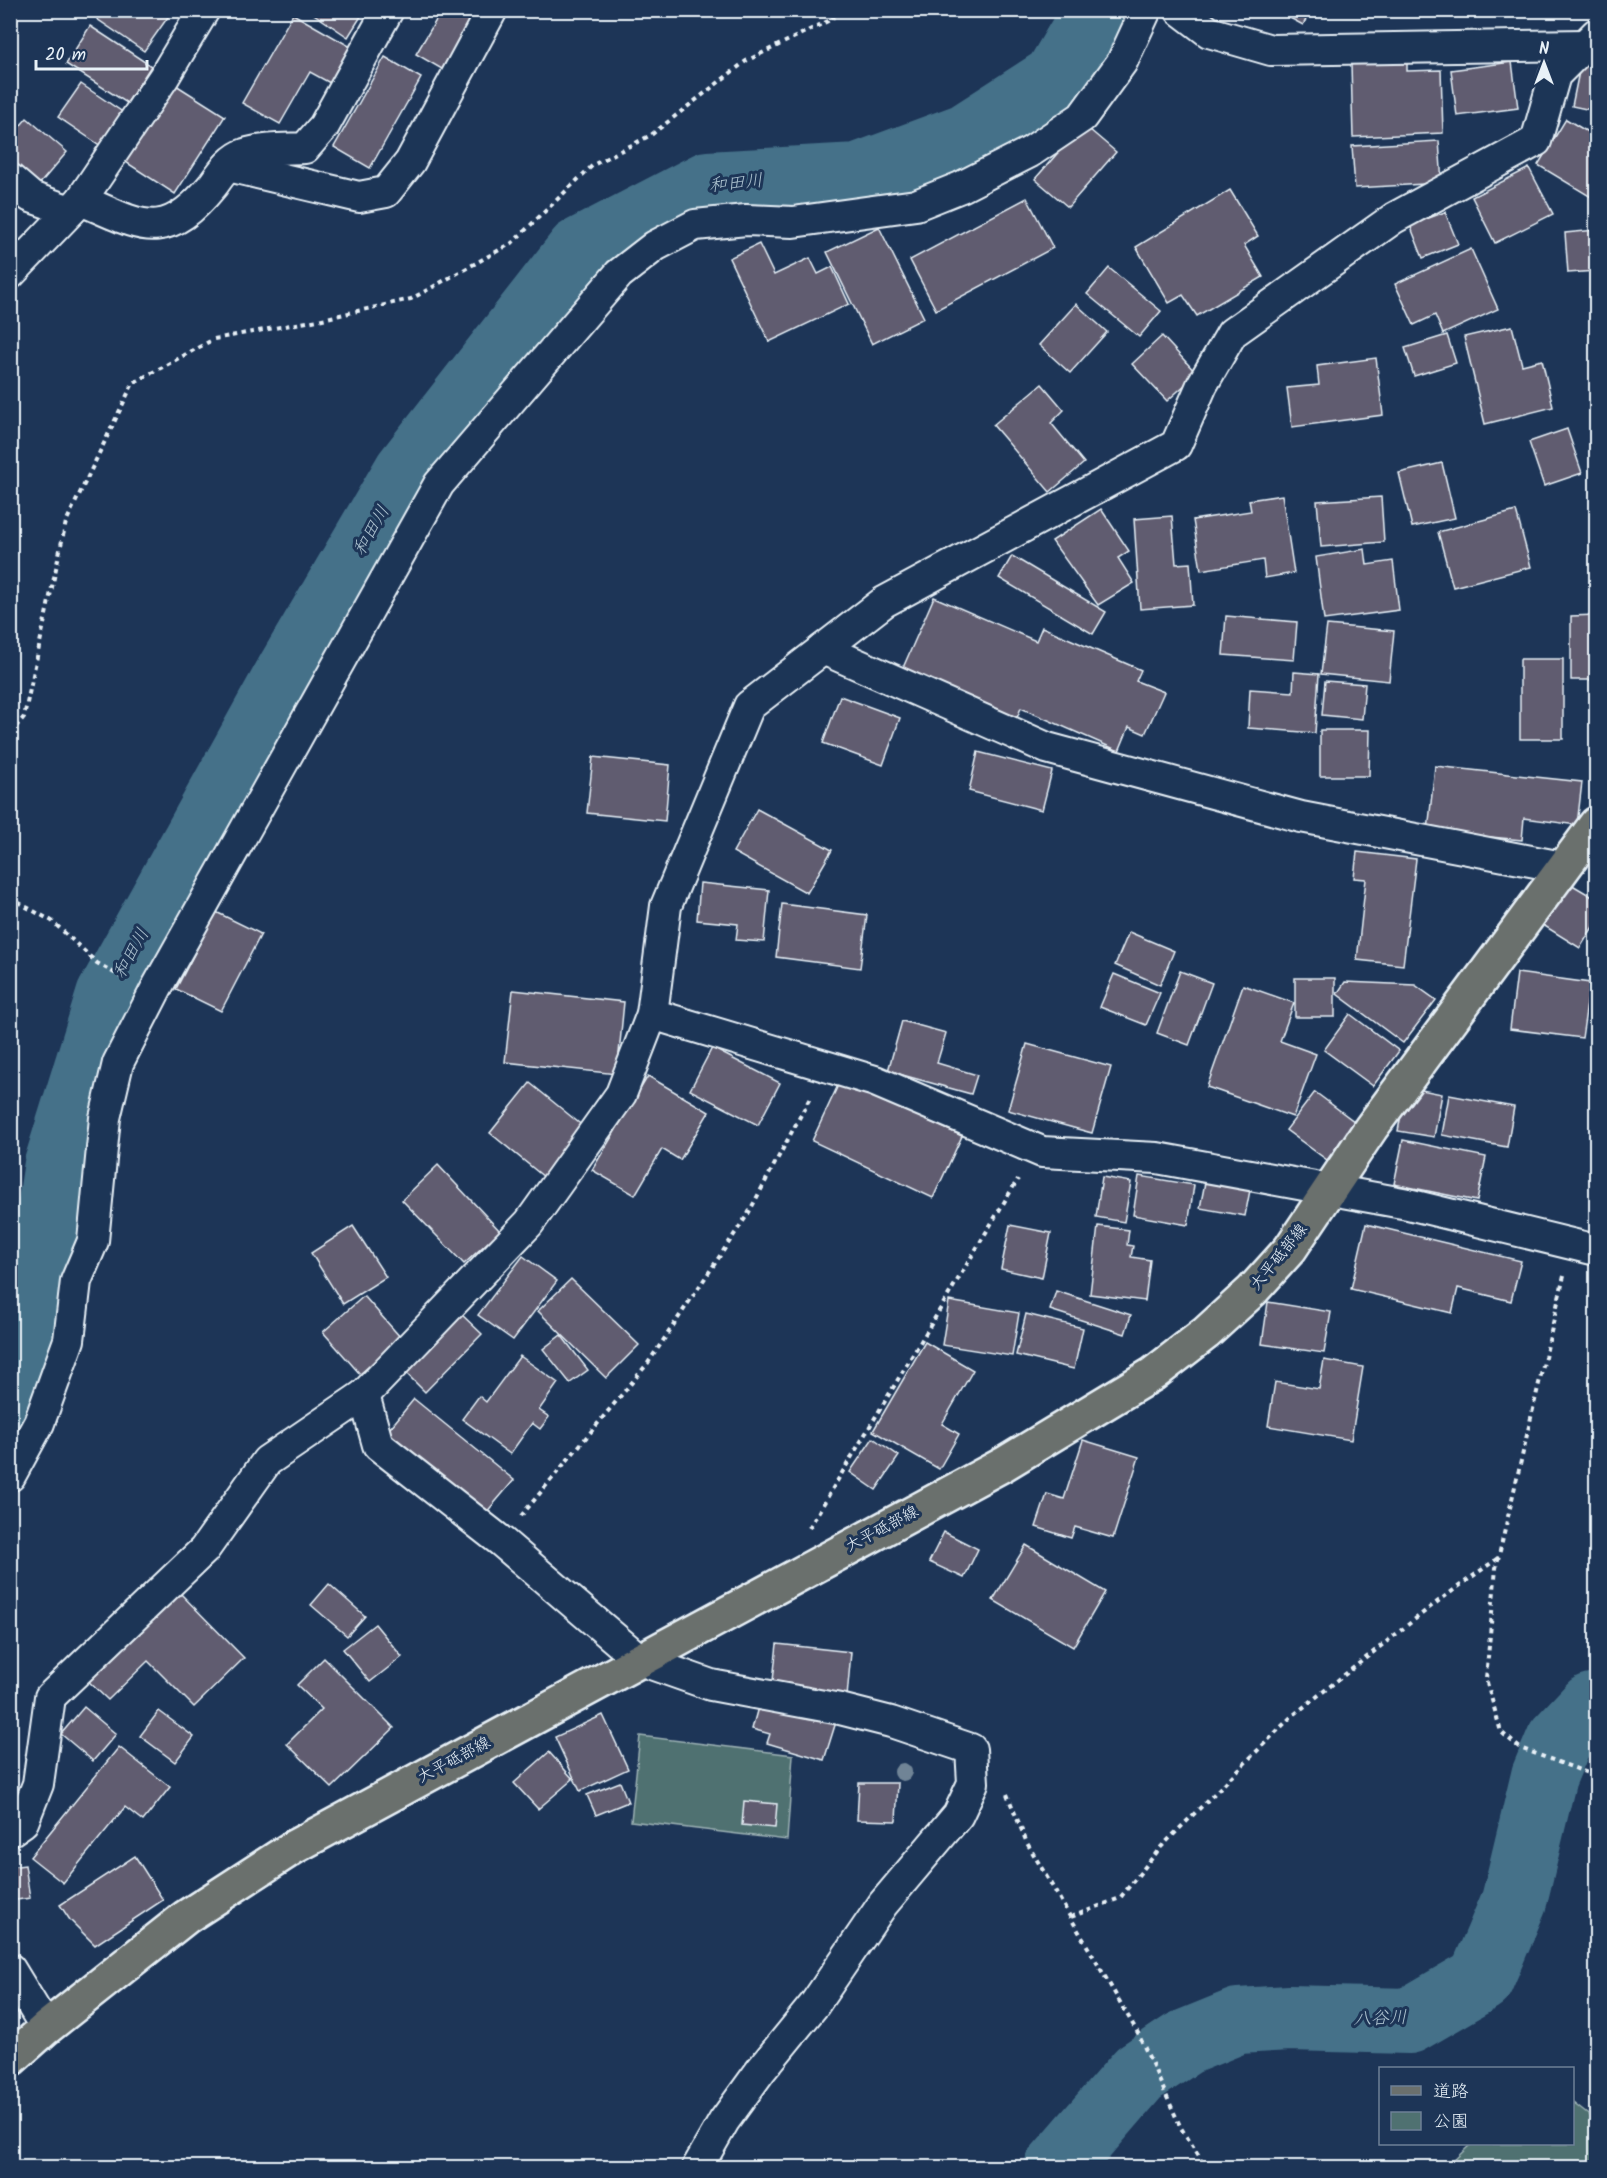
<svg xmlns="http://www.w3.org/2000/svg" width="1607" height="2178" viewBox="0 0 1607 2178" font-family="Kalam,'Klee One',sans-serif">
<style>
.green{fill:#4f7171;stroke:#9cb1b4;stroke-width:1.5}
.lines{fill:none;stroke-linecap:round;stroke-linejoin:round}
.river{stroke:#457189;stroke-width:66}
.building{fill:#605c70;stroke:#e8f1f8;stroke-width:1.5}
.street-casing{stroke:#e8f1f8;stroke-width:34}
.primary-casing{stroke:#e8f1f8;stroke-width:38}
.path{stroke:#e8f1f8;stroke-width:4;stroke-dasharray:4.5 4.5;stroke-linecap:butt}
.street{stroke:#1d3557;stroke-width:30}
.primary{stroke:#6b706d;stroke-width:33}
.tree{fill:#6f8496}
.labels{text-anchor:middle;dominant-baseline:central;stroke-width:6;stroke-linejoin:round;paint-order:stroke}
.street-label{font-size:16px;fill:#e8f1f8;stroke:#1d3557}
.water-label{font-size:18px;font-style:italic;fill:#afc4d1;stroke:#1d3557}
</style>
<rect width="100%" height="100%" fill="#1d3557"/>
<filter id="ink" filterUnits="userSpaceOnUse"><feTurbulence type="fractalNoise" baseFrequency=".0167" numOctaves="2"/><feDisplacementMap in="SourceGraphic" scale="12" xChannelSelector="R" yChannelSelector="G"/><feConvolveMatrix kernelMatrix="1 2 1 2 8 2 1 2 1" color-interpolation-filters="sRGB"/></filter>
<g filter="url(#ink)">
<g class="green">
<polygon points="640,1736 793,1755 787,1840 631,1821"/>
<polygon points="1573,2103 1596,2121 1596,2167 1447,2167 1471,2144 1572,2144"/>
</g>
<g class="lines">
<g class="river">
<polyline points="10,1394 32,1323 57,1164 109,996 290,670 407,471 579,251 708,184 858,176 966,136 1056,78 1096,10"/>
<polyline points="1057,2168 1139,2073 1184,2043 1238,2021 1290,2018 1409,2021 1481,1979 1514,1901 1544,1776 1559,1740 1591,1706 1596,1705"/>
</g>
</g>
<g class="building">
<polygon points="103,10 173,10 144,51 97,19"/>
<polygon points="308,10 365,10 348,37"/>
<polygon points="442,10 482,10 447,72 416,54"/>
<polygon points="1275,10 1311,10 1303,25"/>
<polygon points="293,14 351,47 330,83 310,72 280,124 242,103"/>
<polygon points="90,26 151,66 127,103 66,64"/>
<polygon points="385,57 421,78 370,168 334,147"/>
<polygon points="1582,57 1596,60 1596,111 1572,106"/>
<polygon points="1407,62 1407,71 1441,70 1443,133 1353,137 1351,64"/>
<polygon points="1512,62 1518,108 1457,116 1451,70"/>
<polygon points="168,80 225,116 175,194 118,157"/>
<polygon points="81,84 124,113 101,146 58,117"/>
<polygon points="27,118 67,152 37,187 10,165 10,138"/>
<polygon points="1566,119 1596,137 1596,200 1538,165"/>
<polygon points="1083,124 1116,152 1068,207 1035,179"/>
<polygon points="1439,141 1442,183 1355,188 1352,146"/>
<polygon points="1529,168 1553,214 1495,243 1472,197"/>
<polygon points="1230,190 1258,236 1244,245 1263,277 1197,316 1183,295 1169,303 1136,247"/>
<polygon points="1027,198 1053,248 936,310 910,260"/>
<polygon points="1445,212 1458,244 1423,258 1410,225"/>
<polygon points="879,227 924,318 872,344 827,252"/>
<polygon points="1596,230 1596,271 1568,273 1565,233"/>
<polygon points="759,244 774,275 810,258 818,274 832,267 849,304 769,342 729,258"/>
<polygon points="1471,249 1498,309 1443,334 1435,315 1414,325 1395,284"/>
<polygon points="1109,268 1161,311 1139,337 1087,294"/>
<polygon points="1076,304 1107,332 1070,373 1039,345"/>
<polygon points="1512,326 1522,365 1542,360 1553,407 1485,424 1464,337"/>
<polygon points="1447,335 1456,363 1414,376 1405,348"/>
<polygon points="1162,336 1197,374 1167,401 1132,364"/>
<polygon points="1376,358 1383,415 1292,427 1287,388 1319,385 1317,366"/>
<polygon points="1042,384 1064,410 1051,423 1084,463 1050,492 993,425"/>
<polygon points="1567,429 1582,473 1544,486 1529,442"/>
<polygon points="1442,463 1455,518 1412,527 1399,473"/>
<polygon points="1282,495 1294,573 1265,578 1263,560 1201,570 1193,520 1251,511 1249,500"/>
<polygon points="1381,497 1384,542 1321,547 1317,501"/>
<polygon points="1101,509 1129,551 1118,558 1134,583 1098,605 1052,541"/>
<polygon points="1516,511 1531,567 1453,587 1438,532"/>
<polygon points="1172,516 1176,564 1190,563 1193,605 1140,609 1134,519"/>
<polygon points="1365,549 1367,565 1393,561 1399,610 1324,620 1316,557"/>
<polygon points="1012,556 1106,612 1093,634 999,578"/>
<polygon points="934,597 1036,641 1042,627 1141,670 1136,681 1164,692 1145,734 1129,727 1119,751 1021,708 1016,720 902,670"/>
<polygon points="1596,615 1596,680 1571,680 1571,616"/>
<polygon points="1226,616 1297,622 1294,660 1223,655"/>
<polygon points="1327,625 1394,631 1389,681 1321,674"/>
<rect x="1520" y="659" width="43" height="80"/>
<polygon points="1294,672 1319,674 1315,733 1248,728 1250,689 1293,692"/>
<polygon points="1325,681 1365,684 1362,719 1322,715"/>
<polygon points="840,696 900,718 883,765 823,743"/>
<polygon points="1320,730 1370,730 1369,776 1320,776"/>
<polygon points="978,752 1052,771 1042,810 969,791"/>
<polygon points="593,757 670,765 665,821 587,813"/>
<polygon points="1435,766 1582,782 1577,825 1524,818 1522,840 1428,831"/>
<polygon points="757,809 832,850 807,893 733,852"/>
<polygon points="1357,852 1416,859 1403,965 1357,960 1366,879 1354,878"/>
<polygon points="700,883 769,890 764,942 736,940 738,924 697,920"/>
<polygon points="1569,883 1596,899 1596,922 1580,948 1543,925"/>
<polygon points="782,904 867,915 860,968 776,957"/>
<polygon points="216,912 261,934 221,1011 176,989"/>
<polygon points="1129,932 1174,951 1160,985 1115,965"/>
<polygon points="1180,971 1212,983 1189,1045 1157,1033"/>
<polygon points="1517,973 1590,983 1582,1038 1510,1029"/>
<polygon points="1114,974 1160,993 1146,1025 1100,1007"/>
<rect x="1295" y="978" width="40" height="39"/>
<polygon points="1345,982 1415,985 1436,1000 1403,1043 1337,994"/>
<polygon points="1243,985 1294,1003 1280,1041 1316,1054 1293,1117 1207,1087"/>
<polygon points="513,990 624,1002 617,1074 505,1062"/>
<polygon points="1350,1014 1399,1051 1373,1086 1324,1050"/>
<polygon points="902,1021 946,1033 937,1063 977,1075 971,1094 888,1071"/>
<polygon points="1027,1044 1111,1067 1092,1133 1008,1110"/>
<polygon points="712,1048 780,1083 758,1125 690,1090"/>
<polygon points="648,1076 709,1112 680,1160 662,1149 635,1195 592,1170"/>
<polygon points="840,1081 962,1136 933,1198 812,1141"/>
<polygon points="530,1083 584,1127 544,1177 490,1133"/>
<polygon points="1406,1087 1442,1094 1434,1137 1398,1131"/>
<polygon points="1315,1092 1355,1122 1327,1160 1286,1130"/>
<polygon points="1449,1095 1514,1107 1507,1147 1442,1135"/>
<polygon points="1403,1140 1486,1157 1477,1201 1394,1184"/>
<polygon points="438,1165 500,1231 464,1264 402,1200"/>
<polygon points="1139,1176 1194,1185 1188,1225 1133,1215"/>
<polygon points="1102,1177 1131,1182 1124,1222 1096,1217"/>
<polygon points="1206,1177 1251,1185 1245,1216 1200,1208"/>
<polygon points="1366,1224 1521,1261 1511,1301 1458,1288 1452,1313 1351,1289"/>
<polygon points="1010,1225 1051,1233 1042,1278 1001,1269"/>
<polygon points="353,1226 386,1277 343,1304 311,1253"/>
<polygon points="1098,1226 1129,1230 1127,1245 1133,1246 1131,1257 1150,1260 1145,1301 1090,1294"/>
<polygon points="523,1256 557,1281 513,1340 478,1315"/>
<polygon points="571,1279 639,1345 606,1378 538,1311"/>
<polygon points="1056,1291 1131,1315 1125,1334 1050,1310"/>
<polygon points="364,1296 401,1338 360,1374 323,1332"/>
<polygon points="949,1301 1019,1313 1012,1356 942,1345"/>
<polygon points="1268,1302 1331,1312 1324,1353 1262,1344"/>
<polygon points="460,1313 482,1334 425,1392 404,1371"/>
<polygon points="1026,1314 1083,1328 1074,1369 1016,1355"/>
<polygon points="561,1335 588,1370 570,1383 543,1349"/>
<polygon points="925,1342 973,1370 942,1424 959,1434 939,1469 873,1431"/>
<polygon points="520,1356 558,1383 539,1410 549,1417 540,1429 532,1423 510,1454 462,1419 479,1396 486,1402"/>
<polygon points="1324,1360 1363,1367 1351,1440 1268,1426 1275,1382 1319,1389"/>
<polygon points="414,1399 514,1480 485,1514 386,1433"/>
<polygon points="873,1438 899,1456 876,1490 850,1472"/>
<polygon points="1083,1440 1139,1457 1113,1538 1075,1527 1071,1538 1036,1527 1047,1494 1064,1499"/>
<polygon points="944,1532 978,1549 964,1578 929,1562"/>
<polygon points="1026,1545 1105,1592 1073,1647 993,1600"/>
<polygon points="329,1584 365,1616 347,1636 311,1605"/>
<polygon points="176,1589 244,1658 194,1707 148,1661 108,1700 85,1678"/>
<polygon points="375,1624 402,1657 370,1682 343,1649"/>
<polygon points="777,1644 851,1652 847,1697 772,1690"/>
<polygon points="324,1658 394,1728 332,1788 287,1744 322,1709 297,1685"/>
<polygon points="760,1700 836,1722 824,1760 767,1743 770,1734 752,1729"/>
<polygon points="84,1707 116,1734 93,1761 61,1734"/>
<polygon points="159,1711 194,1737 175,1762 140,1736"/>
<polygon points="603,1715 628,1769 580,1791 555,1737"/>
<polygon points="119,1747 170,1787 143,1821 125,1807 63,1883 30,1857"/>
<polygon points="549,1752 573,1779 538,1809 514,1783"/>
<polygon points="620,1782 628,1802 596,1815 587,1795"/>
<polygon points="859,1783 898,1783 896,1821 857,1820"/>
<polygon points="744,1801 777,1804 775,1828 742,1825"/>
<polygon points="135,1856 163,1900 95,1945 70,1920 60,1905"/>
<polygon points="25,1865 30,1898 10,1901 10,1867"/>
</g>
<g class="lines">
<defs>
<g id="street">
<polyline points="1180,10 1209,32 1271,50 1585,45 1596,48"/>
<polyline points="228,166 359,197 386,192 410,162 492,10"/>
<polyline points="10,179 31,197 70,211"/>
<path d="M81,200c61,26 83,45 132,-15 8,-11 18,-27 32,-31 18,-6 41,-5 60,-6l19,-22 64,-116"/>
<polyline points="10,274 81,200 164,77 204,10"/>
<polyline points="823,649 1047,748 1301,817 1562,867"/>
<polyline points="652,1014 875,1081 1042,1152 1157,1158 1408,1204 1596,1250"/>
<polyline points="364,1395 378,1445 502,1542 640,1660 711,1685 840,1709 891,1722 971,1749 973,1783 958,1815 883,1904 814,2005 761,2070 724,2121 697,2168"/>
<polyline points="10,1476 39,1423 69,1340 76,1281 93,1241 105,1118 118,1063 157,987 439,484 619,274 655,246 695,225 746,220 793,222 916,205 961,187 1030,152 1082,117 1122,62 1146,10"/>
<polyline points="10,1831 23,1822 38,1784 50,1697 204,1550 267,1461 364,1395 529,1223 621,1094 652,1014 666,906 749,706 884,602 1176,445 1202,385 1232,333 1394,218 1536,141 1555,75 1596,34"/>
<polyline points="10,1969 46,2028"/>
</g>
<polyline id="primary" points="10,2060 46,2028 186,1917 294,1847 1004,1464 1153,1374 1206,1333 1252,1291 1290,1249 1371,1128 1596,824"/>
</defs>
<use href="#street" class="street-casing"/>
<use href="#primary" class="primary-casing"/>
<g class="path">
<polyline points="10,734 24,717 66,522 133,383 214,339 318,320 411,299 512,243 593,165 651,135 746,61 832,19 838,10"/>
<polyline points="10,898 52,921 97,963 123,978"/>
<polyline points="1564,1276 1496,1568 1486,1679 1501,1732 1520,1748 1596,1776"/>
<polyline points="521,1516 648,1363 748,1214 811,1096"/>
<polyline points="809,1528 1018,1179"/>
<polyline points="1007,1794 1027,1843 1138,2033 1181,2128 1207,2168"/>
<polyline points="1071,1917 1120,1898 1161,1847 1291,1717 1433,1605 1498,1558"/>
</g>
<use href="#street" class="street"/>
<use href="#primary" class="primary"/>
</g>
<circle class="tree" cx="903" cy="1772" r="9"/>
</g>
<g class="labels">
<g class="street-label">
<text transform="translate(1279 1257) rotate(-51)">大平砥部線</text>
<text transform="translate(882 1529) rotate(-28)">大平砥部線</text>
<text transform="translate(454 1760) rotate(-28)">大平砥部線</text>
</g>
<g class="water-label">
<text transform="translate(736 184) rotate(-6)">和田川</text>
<text transform="translate(372 531) rotate(-60)">和田川</text>
<text transform="translate(132 954) rotate(-61)">和田川</text>
<text transform="translate(1380 2019) rotate(-2)">八谷川</text>
</g>
</g>
<rect width="1607" height="2178" fill="none" stroke="#1d3557" stroke-width="36"/>
<rect x="18" y="18" width="1571" height="2142" fill="none" stroke="#e8f1f8" stroke-width="2" filter="url(#ink)"/>
<rect x="1379" y="2067" width="195" height="78" fill="#1d3557" stroke="#6e8097" stroke-width="1.5"/>
<rect x="1391" y="2086" width="30" height="9" fill="#6b706d" stroke="#6e8097" stroke-width="1.5"/>
<text x="1433" y="2097" font-size="18" fill="#e8f1f8">道路</text>
<rect x="1391" y="2112" width="30" height="18" fill="#4f7171" stroke="#6e8097" stroke-width="1.5"/>
<text x="1433" y="2127" font-size="18" fill="#e8f1f8">公園</text>
<g transform="translate(1544 63)" stroke="#1d3557" stroke-width="4.5" paint-order="stroke">
<path d="M0-4.5L10 22L0 15L-10 22Z" fill="#e8f1f8"/>
<text y="-9" font-size="16" font-weight="bold" text-anchor="middle" fill="#e8f1f8">N</text>
</g>
<path d="M36 60v9h111v-9" fill="none" stroke="#e8f1f8" stroke-width="3"/>
<text x="45" y="60" font-size="18" fill="#e8f1f8" stroke="#1d3557" stroke-width="4.5" paint-order="stroke">20 m</text>
</svg>
